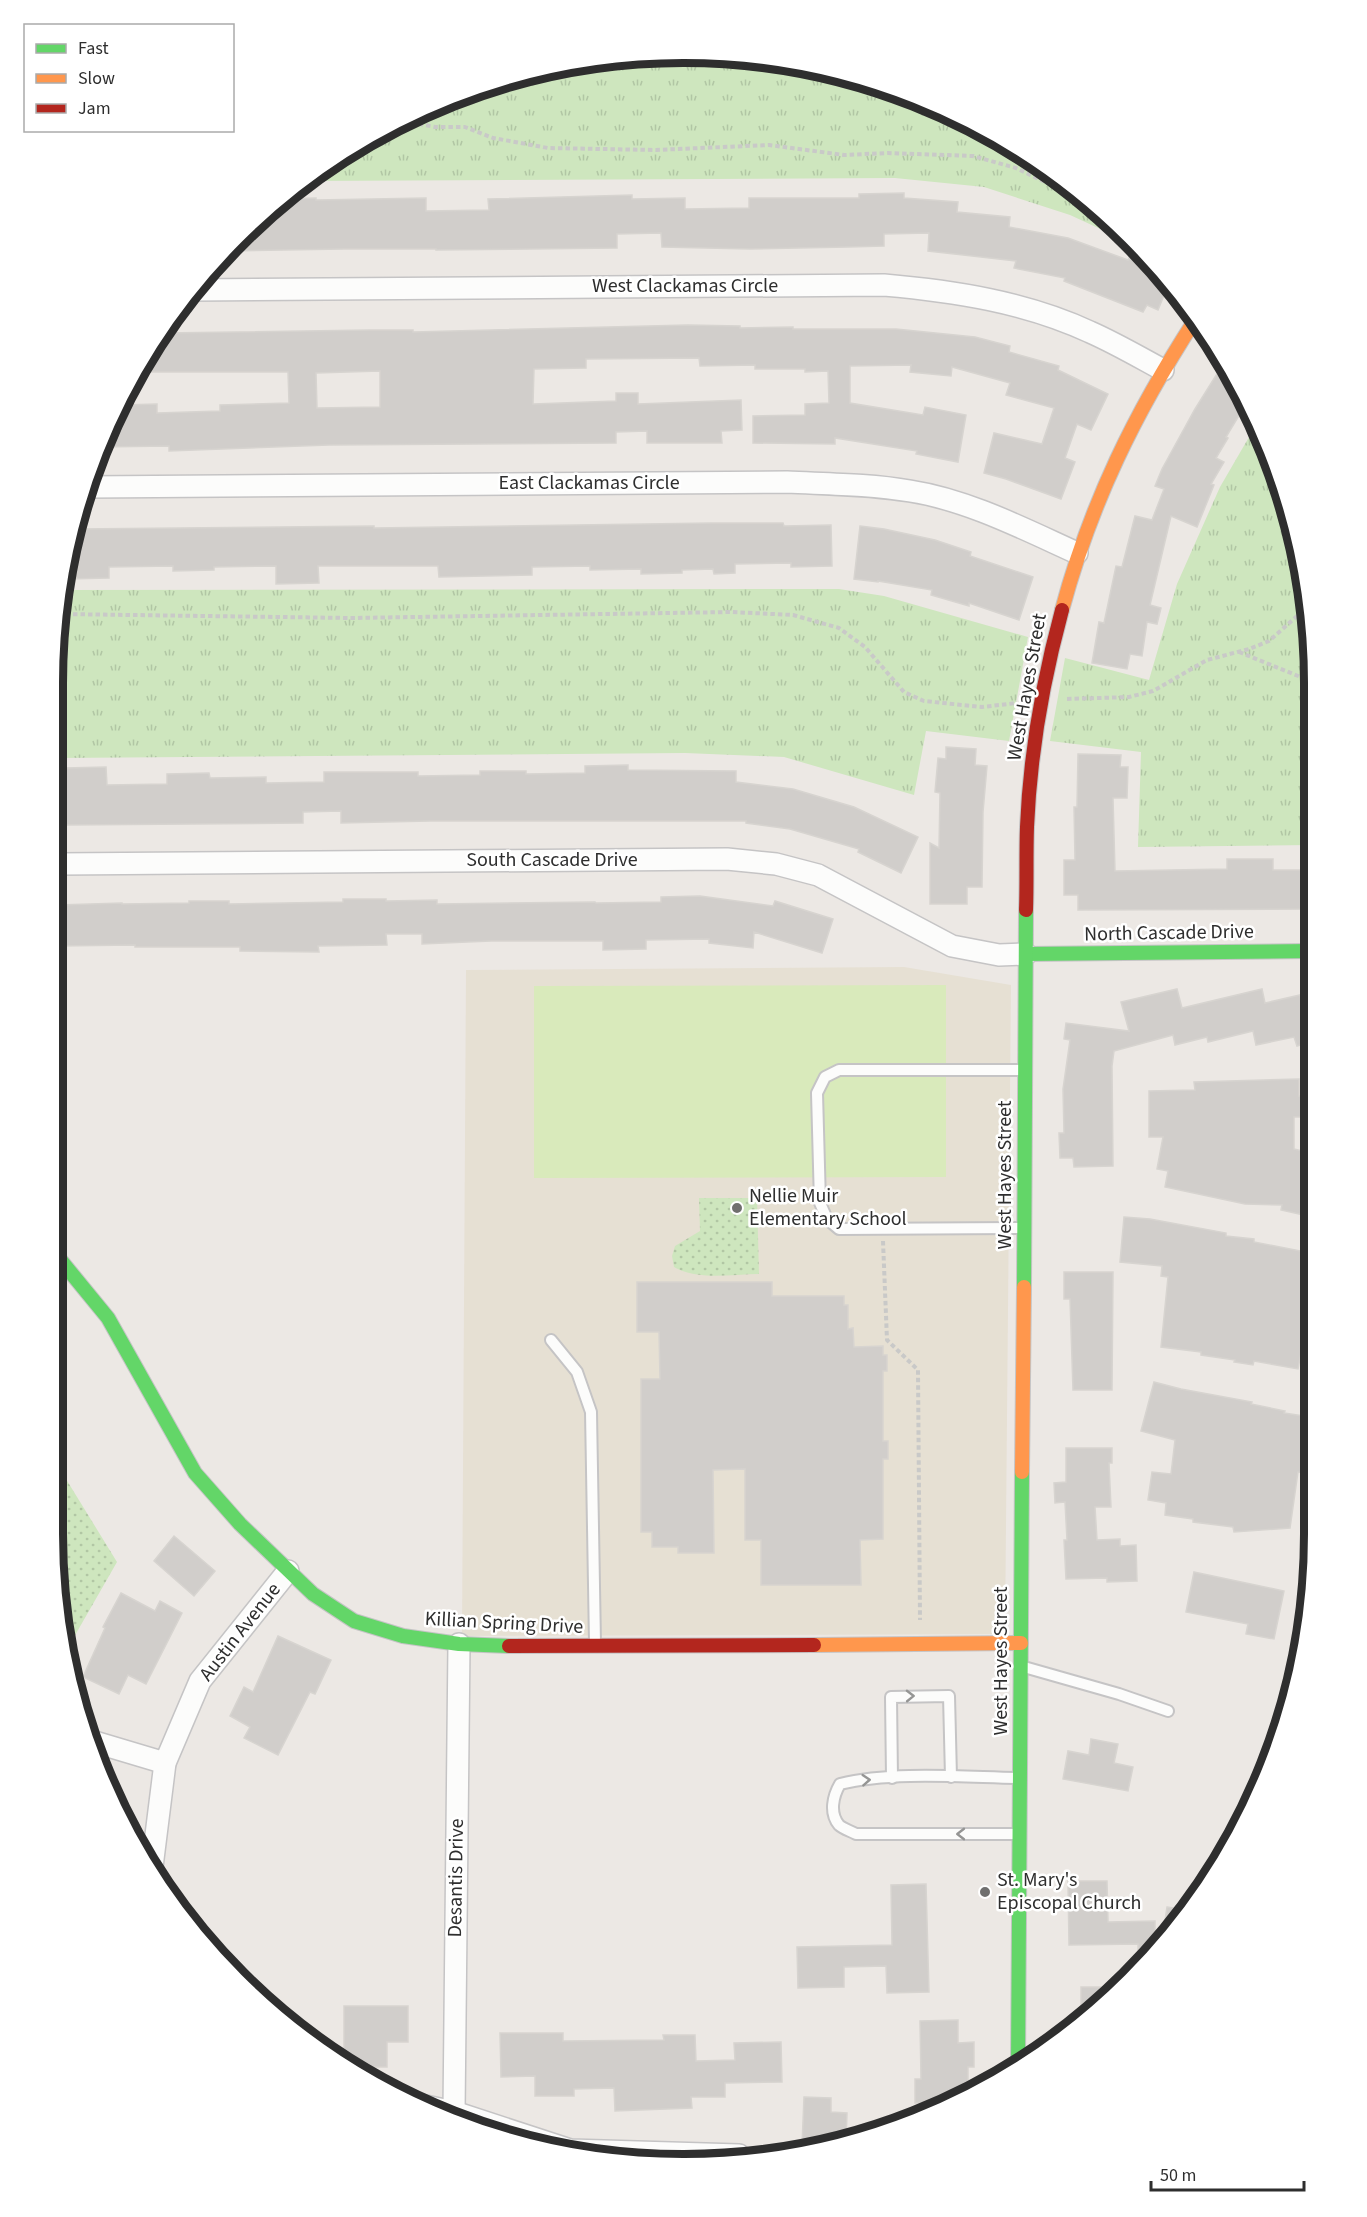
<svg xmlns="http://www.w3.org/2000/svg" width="1367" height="2217" viewBox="0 0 1367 2217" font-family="'Source Sans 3',sans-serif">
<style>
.education{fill:#e6e0d3}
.grass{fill:url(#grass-tufts)}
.park{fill:url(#park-dots)}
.pitch{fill:#d9eabb}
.building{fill:#d1cecb;stroke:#d7d4d0;stroke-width:1.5;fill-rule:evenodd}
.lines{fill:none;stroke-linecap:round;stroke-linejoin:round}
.lane-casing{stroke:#c5c4c5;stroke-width:14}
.street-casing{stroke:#c5c4c5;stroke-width:24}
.fast-casing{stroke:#c5c4c5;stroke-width:16}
.slow-casing{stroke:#c5c4c5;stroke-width:16}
.jam-casing{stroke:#c5c4c5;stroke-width:16}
.path{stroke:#c9c9c8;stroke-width:4;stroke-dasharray:4.5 3;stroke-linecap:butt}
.lane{stroke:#fcfcfb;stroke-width:10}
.street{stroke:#fcfcfb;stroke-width:21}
.fast{stroke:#63d668;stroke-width:14}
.slow{stroke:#ff974d;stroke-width:14}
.jam{stroke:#b3261e;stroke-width:14}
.oneway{stroke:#959594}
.poi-dot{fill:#706f6e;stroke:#fff;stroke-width:2}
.labels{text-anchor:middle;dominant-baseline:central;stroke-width:5;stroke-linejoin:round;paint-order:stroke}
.street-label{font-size:20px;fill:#2e2e2e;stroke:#fff}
.poi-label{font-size:20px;fill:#2e2e2e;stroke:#fff;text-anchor:start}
.rim{fill:none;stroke:#2e2e2e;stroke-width:8}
</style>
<defs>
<pattern id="grass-tufts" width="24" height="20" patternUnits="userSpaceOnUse" patternTransform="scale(1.5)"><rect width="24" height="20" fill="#cee6be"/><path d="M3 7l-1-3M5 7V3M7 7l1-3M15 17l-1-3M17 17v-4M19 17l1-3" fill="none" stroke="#b1c6a4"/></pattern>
<pattern id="park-dots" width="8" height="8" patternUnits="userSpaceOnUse" patternTransform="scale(1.5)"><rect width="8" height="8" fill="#cee6be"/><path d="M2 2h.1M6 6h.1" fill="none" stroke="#b1c6a4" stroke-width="1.8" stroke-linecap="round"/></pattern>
</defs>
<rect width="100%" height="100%" fill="#ece8e4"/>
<polygon class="education" points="904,967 1011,985 1005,1634 462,1636 466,970"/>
<g class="grass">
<polygon points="724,54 846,74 962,117 1067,183 1133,244 1070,215 984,187 895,178 307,181 368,137 480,86 601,58"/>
<polygon points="1256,425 1281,481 1313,642 1312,845 1138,847 1141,752 1050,741 1065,658 1149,680 1177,584 1220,487"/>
<polygon points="839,589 884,596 1028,637 1009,741 926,731 914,795 784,757 685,753 58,758 58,601 61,590"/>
</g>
<g class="park">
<path d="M699,1198h58l2,76c-27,0 -61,7 -85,-7l-2,-11 3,-10 25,-15z"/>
<polygon points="58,1466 117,1562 66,1651 58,1616"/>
</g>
<polygon class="pitch" points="946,985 946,1177 534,1178 534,986"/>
<g class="building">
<polygon points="904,193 904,198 958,202 957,212 1010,217 1009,227 1068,238 1128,260 1129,258 1160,271 1169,283 1158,310 1147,305 1143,312 1064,281 1065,278 1014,268 1016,261 928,251 929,233 884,234 884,246 848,247 750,249 662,247 661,233 617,234 617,248 436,250 436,249 344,249 228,251 267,209 281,199 316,198 316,200 426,198 426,211 489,210 488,199 632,195 632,199 685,198 685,209 749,208 749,198 859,198 859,194"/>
<path d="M688,325l52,1v2l53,-1v2h103l79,8 35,9 -1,6 50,14 -1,4 50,24 -17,36 -14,-6 -12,34 10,4 -14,37 -55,-20 -22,-6 10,-40 48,11 12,-36 -48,-13 4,-12 -58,-16 -1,9 -41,-4 1,-7 -61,1v37l73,12 2,-8 41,8 -8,47 -42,-8 1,-3 -82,-13v6l-82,-1v-27l52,-1v-11l24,-1 -1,-32 -23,1v-3h-50v-4l-55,1 -1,-8 -113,1v9l-52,1 -1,35 83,-3v-8h22v11l103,-4 1,30 -21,1 1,12h-75v-12l-31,1v11l-287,2 -160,6v-5l-70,1 23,-42 35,-1v9l63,-2v-6l69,-2 -1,-31h-147l22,-39 207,-3h43v2zM380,371v36l-63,1 -1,-35z"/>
<polygon points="1225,361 1246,404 1226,437 1228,438 1216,458 1224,462 1211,484 1214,485 1197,527 1171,516 1150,605 1161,608 1157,624 1147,622 1142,656 1130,654 1127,669 1092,663 1099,622 1104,623 1116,566 1122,567 1135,516 1152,520 1164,489 1155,486 1162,469 1195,409"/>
<polygon points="712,523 783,523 784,526 831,525 832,566 791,567 791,563 735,564 735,573 714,574 713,569 682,570 682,573 641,574 641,569 590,570 590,566 532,567 532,575 439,577 438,566 318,566 319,583 276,584 276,566 214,567 214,570 173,571 173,566 109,567 109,578 68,579 68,563 77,529 374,526 374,528"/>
<polygon points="860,526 884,529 935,540 971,552 970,556 1033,577 1019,620 969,603 969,606 931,595 932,590 878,581 878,582 854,579"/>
<polygon points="946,747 976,749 975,765 987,766 983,812 982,887 967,887 967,904 930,904 930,843 939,848 940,793 935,792 938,758 946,759"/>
<polygon points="1078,754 1121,755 1120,767 1128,767 1127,798 1113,798 1115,871 1227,869 1227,859 1273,859 1273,870 1312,870 1312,909 1078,910 1078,895 1064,895 1064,860 1075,860 1074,807 1077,807"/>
<polygon points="628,765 628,770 736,771 736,782 793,789 854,807 918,837 901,873 858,852 859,849 790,829 746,823 746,821 430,821 341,823 341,811 303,812 303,823 66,825 65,768 106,767 107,785 167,784 167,774 209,773 210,778 266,777 266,783 324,782 324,772 418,772 418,776 480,775 480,771 526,771 526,774 585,773 585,766"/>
<polygon points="700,896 773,906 775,901 833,919 822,953 754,932 753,948 709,943 709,939 646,940 646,949 603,950 603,941 491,941 422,944 422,934 386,934 387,945 318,946 319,952 240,951 240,947 135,947 135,945 58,946 58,905 122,903 122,904 189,903 189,901 229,901 229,904 343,902 343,899 386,899 386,901 437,900 437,904 595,902 596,903 661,902 661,897"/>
<polygon points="1177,989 1182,1008 1262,989 1265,1003 1300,995 1311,1042 1297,1046 1294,1037 1256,1045 1253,1031 1208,1042 1207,1037 1175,1045 1173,1035 1114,1051 1112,1066 1113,1166 1074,1167 1073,1158 1060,1158 1059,1133 1064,1133 1063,1089 1070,1040 1064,1039 1066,1023 1129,1031 1121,1002"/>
<polygon points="1299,1079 1299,1096 1311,1096 1311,1117 1294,1117 1294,1149 1311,1153 1311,1187 1304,1215 1281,1210 1282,1205 1245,1204 1165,1187 1168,1171 1157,1169 1163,1137 1149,1137 1149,1091 1195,1090 1194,1082"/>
<polygon points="1124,1217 1150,1219 1226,1233 1226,1236 1254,1239 1254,1242 1311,1253 1310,1317 1308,1316 1298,1369 1254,1361 1253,1365 1234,1362 1235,1360 1201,1355 1201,1352 1161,1347 1168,1277 1161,1276 1162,1266 1120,1262"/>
<polygon points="1064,1272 1113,1272 1112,1390 1073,1390 1070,1299 1064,1299"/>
<polygon points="637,1282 772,1282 772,1296 844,1296 844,1305 848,1305 848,1329 853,1328 854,1347 883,1346 883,1355 887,1355 887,1371 883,1371 883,1441 888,1441 888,1459 883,1459 883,1539 860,1540 861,1585 761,1585 761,1540 745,1540 745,1469 713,1470 714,1553 678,1553 678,1547 652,1547 652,1532 641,1532 641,1379 660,1379 659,1332 637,1332"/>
<polygon points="1154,1382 1181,1389 1252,1402 1251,1404 1285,1411 1284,1413 1310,1417 1310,1474 1298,1472 1290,1528 1234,1532 1233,1527 1193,1522 1193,1519 1165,1515 1166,1503 1148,1500 1152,1472 1171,1474 1175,1440 1141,1431"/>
<polygon points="1066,1448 1112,1448 1112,1463 1109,1463 1111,1507 1095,1507 1097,1540 1120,1539 1120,1546 1136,1545 1137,1581 1107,1582 1107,1578 1066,1579 1064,1540 1067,1540 1065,1502 1055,1503 1054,1483 1066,1482"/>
<polygon points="174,1536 215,1571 194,1596 154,1561"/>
<polygon points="1194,1572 1284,1591 1274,1639 1246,1634 1248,1624 1186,1612"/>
<polygon points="121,1593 155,1611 160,1601 182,1613 146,1684 128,1675 119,1694 83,1677 105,1628 103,1627"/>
<polygon points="278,1636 331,1660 315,1694 310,1692 278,1755 244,1738 250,1727 230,1716 244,1687 253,1692"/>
<polygon points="1091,1739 1118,1744 1114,1763 1133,1767 1128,1791 1063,1779 1068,1751 1089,1755"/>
<polygon points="1068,1881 1107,1881 1108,1922 1155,1921 1155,1947 1138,1964 1138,1944 1069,1945"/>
<polygon points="926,1884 929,1992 887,1993 886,1966 844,1967 844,1987 798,1988 797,1947 892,1945 891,1885"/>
<polygon points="1167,1907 1188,1910 1184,1917 1162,1940"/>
<polygon points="1081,1987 1114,1987 1081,2021"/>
<polygon points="344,2006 408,2006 408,2042 387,2042 387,2067 352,2067 344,2062"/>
<polygon points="958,2020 958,2043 974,2042 974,2067 968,2067 968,2096 925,2115 925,2103 915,2103 915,2079 921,2079 920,2021"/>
<polygon points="500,2033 563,2033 563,2041 664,2040 663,2035 695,2035 696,2061 735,2060 734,2043 781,2042 782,2082 725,2083 725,2097 691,2097 692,2108 615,2111 614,2088 574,2089 574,2096 535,2096 535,2076 501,2077"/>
<polygon points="804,2097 831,2098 831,2112 847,2113 846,2141 819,2147 802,2146"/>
</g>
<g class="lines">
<defs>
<g id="lane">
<polyline points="1023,1070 839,1070 825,1077 817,1093 820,1203 827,1219 839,1229 1024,1228"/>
<polyline points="551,1340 577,1372 591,1412 595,1643"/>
<polyline points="1024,1667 1119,1694 1168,1711"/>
<polyline points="892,1778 891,1697 949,1696 951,1777"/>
<path d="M1016,1834h-160c-5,-3 -13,-5 -17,-9 -10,-12 -6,-29 1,-41 53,-13 122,-7 177,-6"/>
</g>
<g id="street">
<path d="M192,290l692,-5c69,6 142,17 206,47 25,11 49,25 73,38"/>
<path d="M88,487l699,-5c41,2 82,2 123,9 58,9 114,38 167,62"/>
<polyline points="58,864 727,859 776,864 818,875 952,946 999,955 1026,954"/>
<polyline points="88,1740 165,1763"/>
<polyline points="152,1867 165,1763 200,1681 288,1571"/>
<polyline points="416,2104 454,2112 570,2150 739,2155 739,2161"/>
<polyline points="454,2112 459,1644"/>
</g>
<g id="fast">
<polyline points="1026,954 1312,951"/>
<polyline points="58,1257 108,1318 195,1473 240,1524 313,1594 354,1621 403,1636 459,1644 509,1646"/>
<polyline points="1024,1287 1026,910"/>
<polyline points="1018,2065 1022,1472"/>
</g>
<g id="slow">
<path d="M1062,610c29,-108 73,-197 133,-290"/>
<polyline points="1022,1472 1024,1287"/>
<polyline points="814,1645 1021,1643"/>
</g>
<g id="jam">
<path d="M1026,910c1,-27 0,-55 1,-83 3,-72 16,-147 35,-217"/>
<polyline points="509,1646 814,1645"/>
</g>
</defs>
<use href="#lane" class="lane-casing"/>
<use href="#street" class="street-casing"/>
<use href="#fast" class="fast-casing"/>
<use href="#slow" class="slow-casing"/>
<use href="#jam" class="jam-casing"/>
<g class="path">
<polyline points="404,121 435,127 465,127 493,138 548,148 656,150 769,145 844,155 888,153 973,156 1016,168 1089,203"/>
<polyline points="58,614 352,618 732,612 793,615 839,628 865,647 904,692 924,701 982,707 1017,703"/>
<polyline points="1239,652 1313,682"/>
<polyline points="1067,699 1129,697 1153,691 1207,660 1249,649 1269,641 1297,616 1307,612"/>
<polyline points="883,1241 887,1340 918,1370 920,1620"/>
</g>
<use href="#lane" class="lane"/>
<use href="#street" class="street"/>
<use href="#fast" class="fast"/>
<use href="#slow" class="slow"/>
<use href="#jam" class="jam"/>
</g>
<defs><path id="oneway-chevron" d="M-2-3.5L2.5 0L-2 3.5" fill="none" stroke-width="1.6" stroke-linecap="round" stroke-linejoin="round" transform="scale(1.5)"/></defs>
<g class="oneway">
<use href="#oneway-chevron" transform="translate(910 1696) rotate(-1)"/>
<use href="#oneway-chevron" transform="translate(866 1780) rotate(-4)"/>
<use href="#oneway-chevron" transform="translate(961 1834) rotate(180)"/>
</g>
<g class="poi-dot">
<circle cx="737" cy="1208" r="6"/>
<circle cx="985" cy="1892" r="6"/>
</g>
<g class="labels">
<g class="street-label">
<text x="685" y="286">West Clackamas Circle</text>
<text x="589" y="483">East Clackamas Circle</text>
<text transform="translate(1027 687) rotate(-80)">West Hayes Street</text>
<text x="552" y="860">South Cascade Drive</text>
<text transform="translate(1169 933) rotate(-1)">North Cascade Drive</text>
<text transform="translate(1005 1175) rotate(-90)">West Hayes Street</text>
<text transform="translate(504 1623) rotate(3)">Killian Spring Drive</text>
<text transform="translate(240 1632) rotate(-52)">Austin Avenue</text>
<text transform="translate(1001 1661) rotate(-90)">West Hayes Street</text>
<text transform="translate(456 1878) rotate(-89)">Desantis Drive</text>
</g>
<g class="poi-label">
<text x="749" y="1196">Nellie Muir<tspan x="749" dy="23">Elementary School</tspan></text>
<text x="997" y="1880">St. Mary's<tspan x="997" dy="23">Episcopal Church</tspan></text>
</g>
</g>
<path d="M0 0H1367V2217H0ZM683 63H684A620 620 0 0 1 1304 683V1534A620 620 0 0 1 684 2154H683A620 620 0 0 1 63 1534V683A620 620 0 0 1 683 63Z" fill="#fff" fill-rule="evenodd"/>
<path class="rim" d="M683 63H684A620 620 0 0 1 1304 683V1534A620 620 0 0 1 684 2154H683A620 620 0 0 1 63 1534V683A620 620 0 0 1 683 63Z"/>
<rect x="24" y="24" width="210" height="108" fill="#ffffff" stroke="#ababab" stroke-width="1.5"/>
<rect x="36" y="44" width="30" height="9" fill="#63d668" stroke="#ababab" stroke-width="1.5"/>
<text x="78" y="54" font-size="18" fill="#2e2e2e">Fast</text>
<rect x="36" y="74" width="30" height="9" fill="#ff974d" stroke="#ababab" stroke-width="1.5"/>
<text x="78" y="84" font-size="18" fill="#2e2e2e">Slow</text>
<rect x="36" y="104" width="30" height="9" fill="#b3261e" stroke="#ababab" stroke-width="1.5"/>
<text x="78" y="114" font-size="18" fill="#2e2e2e">Jam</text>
<path d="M1151 2181v9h153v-9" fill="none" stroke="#2e2e2e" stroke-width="3"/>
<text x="1160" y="2181" font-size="18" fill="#2e2e2e" stroke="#ffffff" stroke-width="4.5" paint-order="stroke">50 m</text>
</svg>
